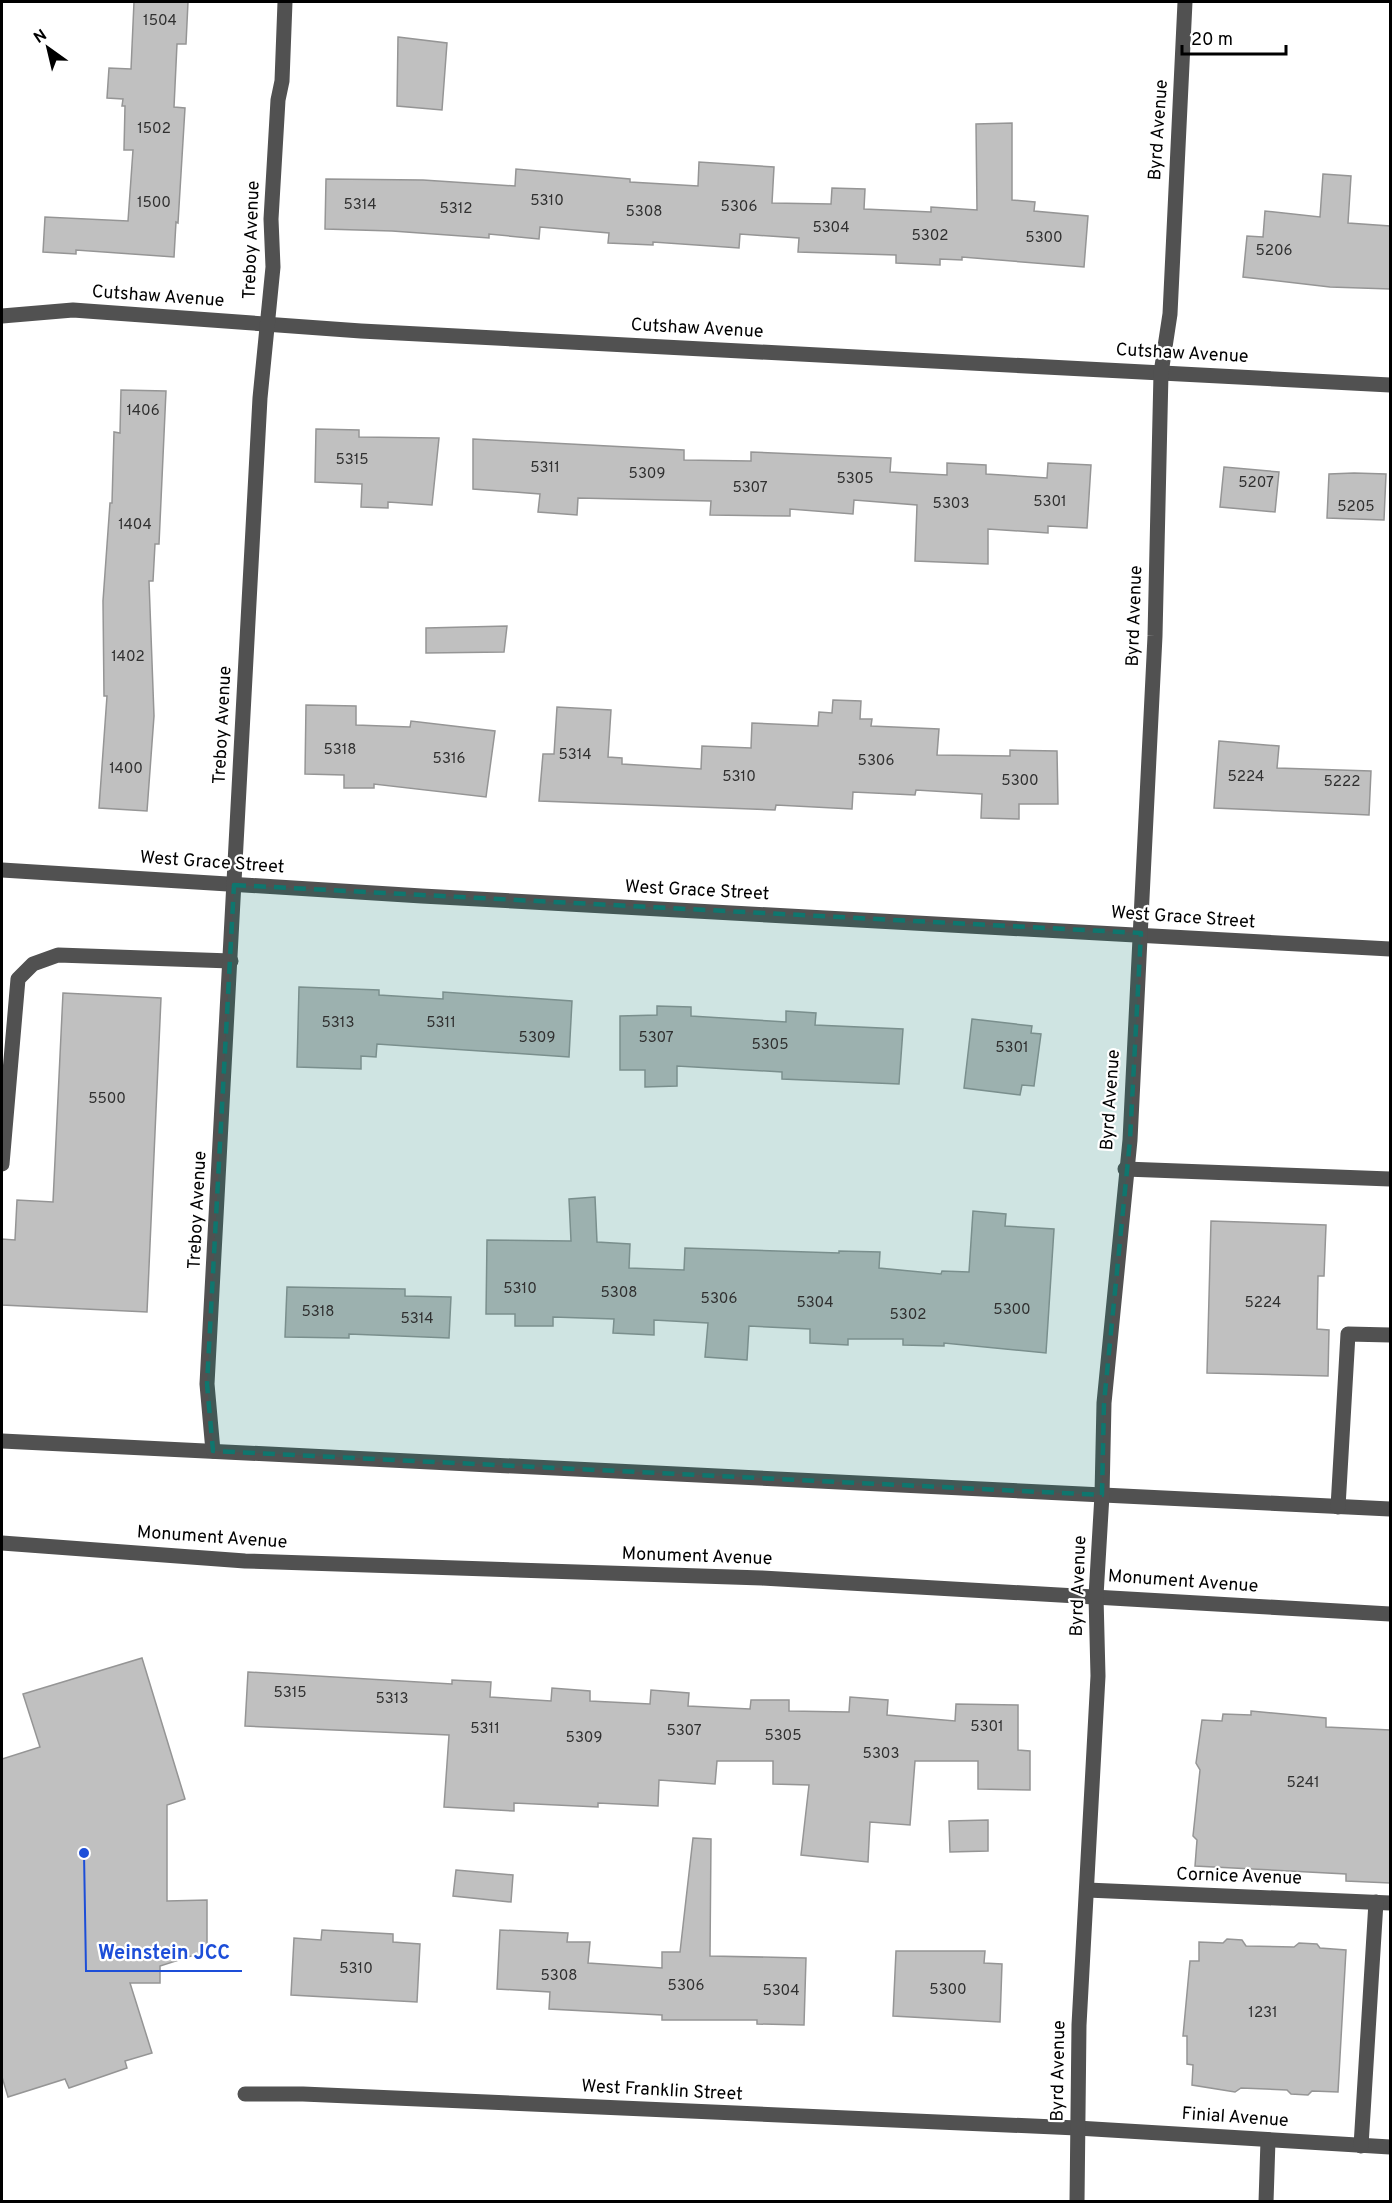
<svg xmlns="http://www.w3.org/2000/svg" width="1392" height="2203" viewBox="0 0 1392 2203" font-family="Overpass,sans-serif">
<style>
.building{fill:#c0c0c0;stroke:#959595;stroke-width:1.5}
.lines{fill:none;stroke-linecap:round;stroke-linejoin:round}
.minor{stroke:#515151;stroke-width:15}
.marked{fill:#0f766e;fill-opacity:0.2;stroke:#0f766e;stroke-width:4.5;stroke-dasharray:12 8;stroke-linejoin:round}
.labels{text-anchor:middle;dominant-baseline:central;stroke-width:4.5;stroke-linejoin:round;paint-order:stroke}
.number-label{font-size:15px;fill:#303030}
.street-label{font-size:18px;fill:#000;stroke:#fff}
.leader{fill:none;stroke:#1d4ed8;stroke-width:2}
.callout-dot{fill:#1d4ed8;stroke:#fff;stroke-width:2}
.callout-label{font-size:20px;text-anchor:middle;font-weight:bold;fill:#1d4ed8;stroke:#fff;stroke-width:4.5;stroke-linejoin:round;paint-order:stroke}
</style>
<rect width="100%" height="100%" fill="#fff"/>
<g class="building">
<polygon points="134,2 188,2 186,44 177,44 174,107 185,108 178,223 176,222 174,257 76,250 76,254 43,252 45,217 128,221 133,150 124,150 125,106 122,106 123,99 107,98 109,68 131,69"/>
<polygon points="398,37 447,43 442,110 397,106"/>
<polygon points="1012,123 1012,200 1035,202 1034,211 1088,216 1084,267 962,257 962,260 940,259 940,265 896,263 896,255 798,252 799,238 740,234 739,248 653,242 653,245 608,243 609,233 540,227 539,239 489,234 489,238 392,231 325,229 326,179 423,180 515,186 516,169 630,179 630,182 698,186 699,162 774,167 772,203 831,204 832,188 865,189 864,209 931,212 931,207 977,210 976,124"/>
<polygon points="1323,174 1351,176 1348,223 1390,226 1390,289 1330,287 1243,277 1247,236 1263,237 1265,211 1320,217"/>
<polygon points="121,390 166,391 159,544 155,544 153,581 149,581 154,716 147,811 99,808 107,696 104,696 103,601 110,503 112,503 114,432 120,433"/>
<polygon points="316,429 359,430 359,437 439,438 432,505 388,502 388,508 361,507 362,484 315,482"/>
<polygon points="473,439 684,450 684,460 751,461 751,452 891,458 890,472 947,475 947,463 986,465 986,474 1047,478 1048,463 1091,465 1087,528 1048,526 1048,533 988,529 988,564 915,561 917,505 854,500 853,514 790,509 790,516 710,515 711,501 578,498 577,515 538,512 540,494 473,489"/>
<polygon points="1224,467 1279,472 1275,512 1220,507"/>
<polygon points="1354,473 1386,474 1384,520 1327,518 1329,474"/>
<polygon points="507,626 504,652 426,653 426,628"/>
<polygon points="833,700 861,701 860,719 872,719 871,726 939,729 937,755 1010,756 1010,750 1057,751 1058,804 1019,804 1019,819 981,818 982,794 916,790 915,795 853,792 852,809 776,805 775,810 539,801 543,754 554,754 557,707 611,710 608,757 622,758 622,764 701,769 702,746 751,748 752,723 818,726 819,712 832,713"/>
<polygon points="306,705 356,706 356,725 410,727 411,721 495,731 486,797 374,784 374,788 344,788 344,775 305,774"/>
<polygon points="1219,741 1279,746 1277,768 1371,771 1369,815 1214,808"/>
<polygon points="299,987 379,990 379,995 443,999 443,992 572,1001 569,1057 377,1044 376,1057 361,1056 361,1069 297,1067"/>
<polygon points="63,993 161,998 147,1312 2,1305 2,1239 15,1240 17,1200 53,1202"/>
<polygon points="657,1006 691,1007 691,1016 786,1022 786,1011 816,1013 815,1025 903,1029 899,1084 782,1079 782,1072 677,1066 677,1086 645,1087 645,1070 620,1070 620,1016 657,1015"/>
<polygon points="972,1019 1032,1026 1031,1033 1041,1034 1034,1086 1022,1085 1020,1095 964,1088"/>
<polygon points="595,1197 597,1242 630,1244 629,1268 684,1270 685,1248 839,1253 839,1251 880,1252 879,1268 941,1274 942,1271 969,1272 973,1211 1006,1214 1005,1226 1054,1229 1046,1353 944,1343 944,1346 903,1345 903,1339 848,1339 848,1345 810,1343 810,1329 749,1326 747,1360 705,1357 708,1323 654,1320 654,1335 613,1333 614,1319 553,1317 553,1326 515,1326 515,1314 486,1314 487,1240 571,1241 569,1199"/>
<polygon points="1211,1221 1326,1225 1324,1276 1318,1276 1317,1329 1329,1330 1328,1376 1207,1373"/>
<polygon points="287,1287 405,1289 405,1296 451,1297 449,1338 349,1334 349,1338 285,1337"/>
<polygon points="142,1658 185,1799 167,1805 167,1901 207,1900 207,1951 160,1966 160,1983 130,1983 152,2053 125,2061 127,2068 69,2088 65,2079 8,2097 2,2077 2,1759 40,1747 23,1694"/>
<polygon points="248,1672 452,1684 452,1680 491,1682 490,1697 551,1701 552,1688 590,1691 590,1701 650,1704 651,1690 689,1693 688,1706 750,1709 751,1700 789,1700 789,1711 849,1712 850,1697 888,1700 887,1715 955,1721 956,1704 1018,1705 1018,1750 1030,1751 1030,1790 978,1789 978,1761 915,1761 910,1825 870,1822 868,1862 801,1855 809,1785 773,1784 773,1761 717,1761 715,1784 659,1780 658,1806 598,1803 598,1807 514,1803 514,1811 444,1807 449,1735 245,1726"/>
<polygon points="1251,1711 1326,1718 1326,1727 1390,1730 1390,1883 1346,1881 1346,1874 1195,1866 1197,1840 1193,1836 1200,1770 1196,1763 1202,1720 1222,1721 1223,1714 1251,1715"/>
<polygon points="988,1820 988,1851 950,1852 949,1821"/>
<polygon points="693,1838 711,1839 710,1956 806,1958 804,2025 757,2024 757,2020 662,2020 662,2015 549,2009 550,1992 497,1989 500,1930 568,1933 567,1942 590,1942 588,1963 662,1968 662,1952 680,1952"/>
<polygon points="456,1870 513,1875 511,1902 453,1896"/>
<polygon points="322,1930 393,1934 393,1942 420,1944 417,2002 291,1995 294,1938 321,1940"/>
<polygon points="1227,1939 1242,1940 1246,1946 1294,1947 1299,1943 1317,1944 1320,1948 1346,1950 1338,2092 1312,2091 1308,2095 1291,2094 1287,2090 1241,2088 1235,2092 1192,2085 1193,2065 1187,2064 1187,2036 1183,2036 1190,1961 1199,1961 1199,1942 1223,1943"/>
<polygon points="896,1951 985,1951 984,1963 1002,1964 1000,2022 893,2016"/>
</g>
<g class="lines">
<g class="minor">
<polyline points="2,316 73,310 361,331 1390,385"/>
<polyline points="2,870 422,896 1390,949"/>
<polyline points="2,1164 18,979 33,964 58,955 231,961"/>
<polyline points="1125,1169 1390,1179"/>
<polyline points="2,1441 1390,1509"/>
<polyline points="213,1451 207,1384 260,398 273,267 271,219 278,100 282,81 285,2"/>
<polyline points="1338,1507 1348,1334 1390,1335"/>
<polyline points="2,1543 245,1561 762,1578 1390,1614"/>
<polyline points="1087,1890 1390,1903"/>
<polyline points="245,2094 303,2094 1077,2128 1390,2147"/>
<polyline points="1361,2146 1376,1902"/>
<polyline points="1077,2202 1079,2025 1098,1676 1096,1596 1102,1495 1104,1403 1130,1140 1155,636 1161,373 1170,314 1185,2"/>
<polyline points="1266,2202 1268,2140"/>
</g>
</g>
<path class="marked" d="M234,885l907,48 -11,207 -26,263 -2,92 -889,-44 -6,-67z"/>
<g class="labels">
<g class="number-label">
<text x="160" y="21">1504</text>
<text x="154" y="129">1502</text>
<text x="547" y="201">5310</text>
<text x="154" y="203">1500</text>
<text x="360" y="205">5314</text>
<text x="739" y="207">5306</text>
<text x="456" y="209">5312</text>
<text x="644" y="212">5308</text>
<text x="831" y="228">5304</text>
<text x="930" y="236">5302</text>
<text x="1044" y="238">5300</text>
<text x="1274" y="251">5206</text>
<text x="143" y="411">1406</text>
<text x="352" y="460">5315</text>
<text x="545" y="468">5311</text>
<text x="647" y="474">5309</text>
<text x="855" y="479">5305</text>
<text x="1256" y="483">5207</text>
<text x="750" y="488">5307</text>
<text x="1050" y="502">5301</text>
<text x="951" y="504">5303</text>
<text x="1356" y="507">5205</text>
<text x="135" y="525">1404</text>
<text x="128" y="657">1402</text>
<text x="340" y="750">5318</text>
<text x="575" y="755">5314</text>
<text x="449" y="759">5316</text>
<text x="876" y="761">5306</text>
<text x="126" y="769">1400</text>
<text x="739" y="777">5310</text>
<text x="1246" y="777">5224</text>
<text x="1020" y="781">5300</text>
<text x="1342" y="782">5222</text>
<text x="338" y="1023">5313</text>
<text x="441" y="1023">5311</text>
<text x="537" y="1038">5309</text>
<text x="656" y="1038">5307</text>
<text x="770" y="1045">5305</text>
<text x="1012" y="1048">5301</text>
<text x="107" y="1099">5500</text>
<text x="520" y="1289">5310</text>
<text x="619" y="1293">5308</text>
<text x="719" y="1299">5306</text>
<text x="815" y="1303">5304</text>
<text x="1263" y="1303">5224</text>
<text x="1012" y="1310">5300</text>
<text x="318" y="1312">5318</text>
<text x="908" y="1315">5302</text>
<text x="417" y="1319">5314</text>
<text x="290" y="1693">5315</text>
<text x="392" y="1699">5313</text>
<text x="987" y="1727">5301</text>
<text x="485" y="1729">5311</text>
<text x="684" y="1731">5307</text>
<text x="783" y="1736">5305</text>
<text x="584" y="1738">5309</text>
<text x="881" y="1754">5303</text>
<text x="1303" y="1783">5241</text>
<text x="356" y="1969">5310</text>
<text x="559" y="1976">5308</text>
<text x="686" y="1986">5306</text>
<text x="948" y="1990">5300</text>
<text x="781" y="1991">5304</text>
<text x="1263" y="2013">1231</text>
</g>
<g class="street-label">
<text transform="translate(1159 130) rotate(-86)">Byrd Avenue</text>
<text transform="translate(252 240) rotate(-88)">Treboy Avenue</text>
<text transform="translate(158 297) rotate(4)">Cutshaw Avenue</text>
<text transform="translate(697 329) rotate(3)">Cutshaw Avenue</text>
<text transform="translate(1182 354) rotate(3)">Cutshaw Avenue</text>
<text transform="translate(1135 616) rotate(-88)">Byrd Avenue</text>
<text transform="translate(223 725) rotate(-87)">Treboy Avenue</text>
<text transform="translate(212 863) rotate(4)">West Grace Street</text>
<text transform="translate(697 891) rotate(3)">West Grace Street</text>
<text transform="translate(1183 918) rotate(4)">West Grace Street</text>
<text transform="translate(1111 1100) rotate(-86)">Byrd Avenue</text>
<text transform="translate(198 1210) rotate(-87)">Treboy Avenue</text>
<text transform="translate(212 1538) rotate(4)">Monument Avenue</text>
<text transform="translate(697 1557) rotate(2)">Monument Avenue</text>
<text transform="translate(1183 1582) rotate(4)">Monument Avenue</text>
<text transform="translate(1079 1586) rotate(-88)">Byrd Avenue</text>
<text transform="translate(1239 1877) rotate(2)">Cornice Avenue</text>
<text transform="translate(1059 2071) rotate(-89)">Byrd Avenue</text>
<text transform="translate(662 2091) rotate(3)">West Franklin Street</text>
<text transform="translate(1235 2118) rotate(4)">Finial Avenue</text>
</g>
</g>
<path class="leader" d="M84 1853L86 1971H242"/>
<circle class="callout-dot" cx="84" cy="1853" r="6"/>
<g class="callout-label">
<text x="164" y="1959">Weinstein JCC</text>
</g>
<rect width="1392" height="2203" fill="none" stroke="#000000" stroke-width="6"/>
<g transform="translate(48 48) rotate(326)" stroke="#ffffff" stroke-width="4.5" paint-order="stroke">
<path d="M0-4.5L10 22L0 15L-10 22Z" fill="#000000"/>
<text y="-9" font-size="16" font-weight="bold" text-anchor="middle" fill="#000000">N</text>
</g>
<path d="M1182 45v9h104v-9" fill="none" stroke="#000000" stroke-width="3"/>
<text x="1191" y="45" font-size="18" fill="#000000" stroke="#ffffff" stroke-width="4.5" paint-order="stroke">20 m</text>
</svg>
